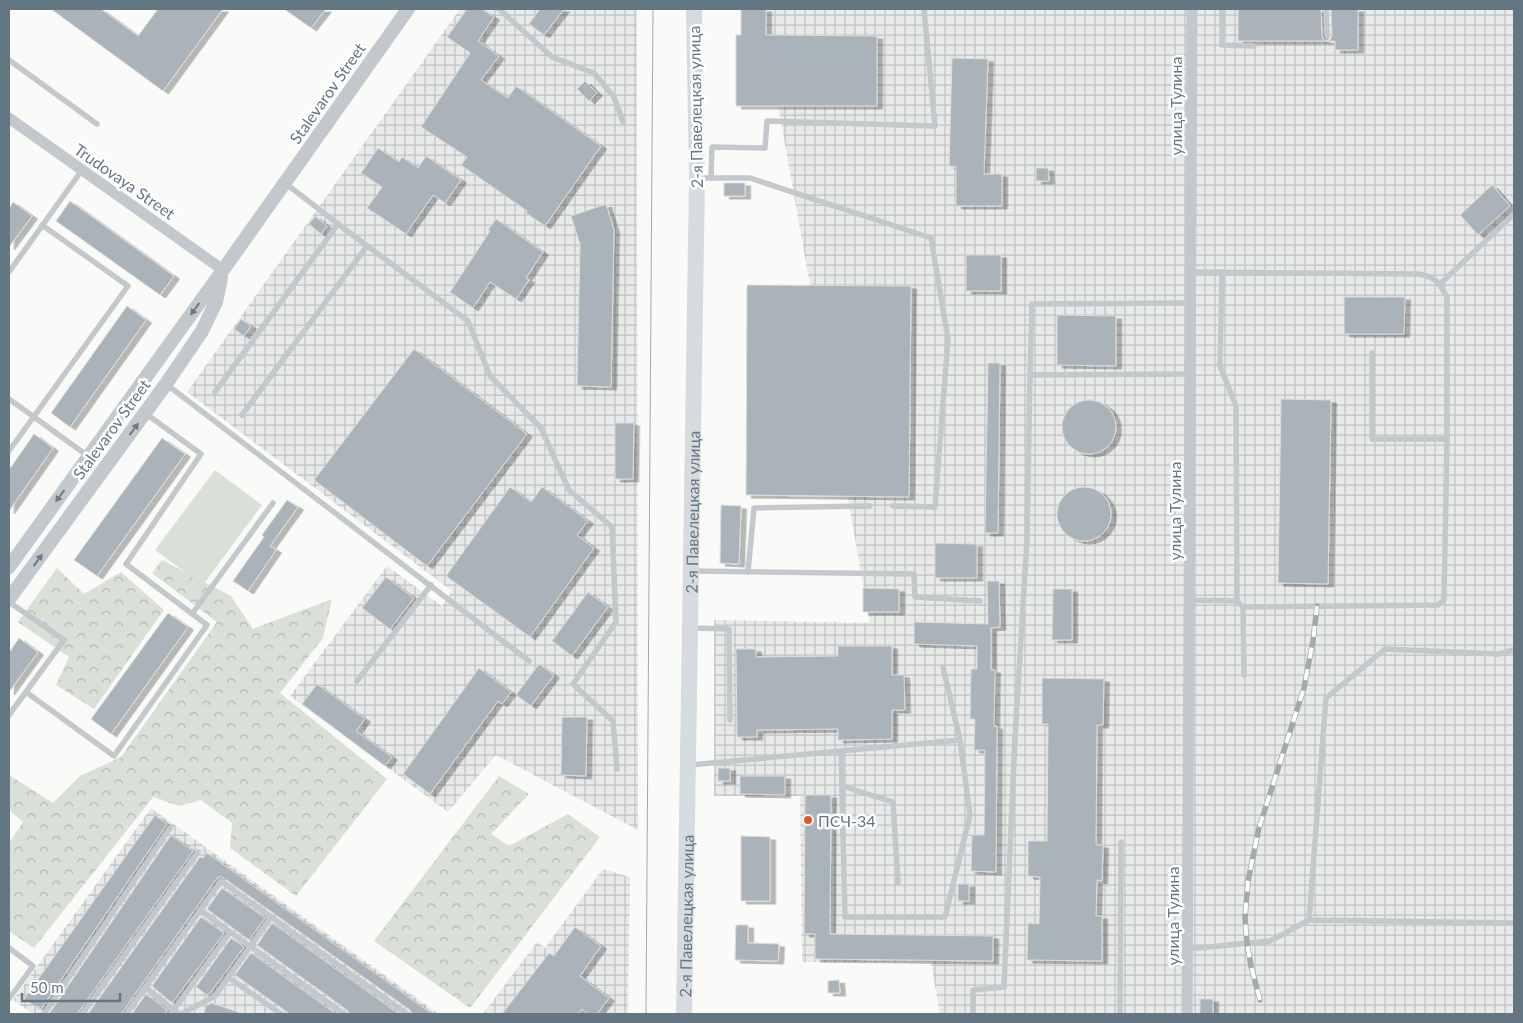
<svg xmlns="http://www.w3.org/2000/svg" width="1523" height="1023" viewBox="0 0 1523 1023" font-family="Lato,sans-serif">
<style>
.industrial{fill:url(#industrial-grid)}
.forest{fill:url(#forest-crowns)}
.pitch{fill:#dadfd7}
.building{fill:#aab3b9;stroke:#dcdcda;filter:url(#shadow)}
.lines{fill:none;stroke-linecap:round;stroke-linejoin:round}
.service{stroke:#c3c8cc;stroke-width:5.5}
.minor{stroke:#c3c8cc;stroke-width:11}
.tertiary{stroke:#c3c8cc;stroke-width:14}
.secondary{stroke:#d6dbdf;stroke-width:16}
.tram{stroke:#a2aab0;stroke-width:1}
.rail-casing{stroke:#a2aab0;stroke-width:5.5}
.rail{stroke:#fff;stroke-width:4;stroke-dasharray:11;stroke-linecap:butt}
.oneway{fill:#6a7a87}
.poi-dot{fill:#e4572e;stroke:#fff;stroke-width:2}
.labels{text-anchor:middle;dominant-baseline:central;stroke-width:5;stroke-linejoin:round;paint-order:stroke}
.street-label{font-size:16px;fill:#657683;stroke:#fff}
.poi-label{font-size:16px;fill:#657683;stroke:#fff;text-anchor:start}
</style>
<defs>
<pattern id="industrial-grid" width="8" height="8" patternUnits="userSpaceOnUse" patternTransform="scale(1.25)"><rect width="8" height="8" fill="#e8e9e9"/><path d="M0 4h8M4 0v8" fill="none" stroke="#c0c1c2"/></pattern>
<pattern id="forest-crowns" width="20" height="18" patternUnits="userSpaceOnUse" patternTransform="scale(1.25)"><rect width="20" height="18" fill="#dadfd7"/><path d="M2 6a3 3 0 1 1 6 0M12 15a3 3 0 1 1 6 0" fill="none" stroke="#b4b9b4"/></pattern>
<filter id="shadow"><feDropShadow dx="5.5" dy="3" stdDeviation="0" flood-color="#0004"/></filter>
</defs>
<rect width="100%" height="100%" fill="#fafaf8"/>
<g class="industrial">
<polygon points="460,9 637,9 638,830 496,755 448,812 290,696 387,566 442,606 452,591 187,392"/>
<polygon points="761,9 1514,9 1514,1014 940,1014 931,962 802,962 800,796 714,796 714,620 870,623"/>
<polygon points="151,808 439,1014 33,1014 13,1000"/>
<polygon points="603,869 630,877 628,1014 483,1014 537,942 545,948"/>
</g>
<g class="forest">
<polygon points="162,560 231,596 253,629 332,599 323,638 280,693 387,779 296,896 230,848 232,823 201,800 179,806 153,797 34,948 9,931 9,843 23,822 9,810 9,775 53,803 80,776 121,757 217,622 152,573"/>
<polygon points="57,568 84,594 121,572 164,610 94,709 56,685 69,657 18,622"/>
<polygon points="499,776 529,794 491,834 509,846 568,814 600,837 470,1008 374,941"/>
</g>
<polygon class="pitch" points="215,470 262,505 203,585 155,550"/>
<g class="building">
<polygon points="51,9 101,9 138,36 158,9 223,9 163,91"/>
<polygon points="284,9 326,9 311,28"/>
<polygon points="467,9 482,9 494,17 478,41 499,56 481,80 508,98 516,86 601,146 545,226 526,213 527,211 461,165 467,157 421,127 470,53 447,37"/>
<polygon points="540,9 564,9 544,35 529,24"/>
<polygon points="741,9 766,9 766,35 877,36 877,106 736,106 736,35 741,35"/>
<polygon points="1238,9 1321,9 1322,36 1323,39 1327,41 1330,40 1332,36 1331,9 1358,9 1358,50 1335,50 1335,41 1238,41"/>
<polygon points="952,58 988,59 984,174 1002,174 1002,206 956,206 956,167 949,166"/>
<polygon points="585,81 597,93 589,101 577,89"/>
<polygon points="378,148 399,162 402,157 418,168 426,156 461,180 445,203 433,195 406,234 367,208 382,187 361,173"/>
<polygon points="1036,168 1048,168 1049,181 1036,181"/>
<rect x="724" y="183" width="21" height="13"/>
<polygon points="1492,185 1510,206 1478,235 1460,215"/>
<polygon points="70,201 174,276 160,295 56,221"/>
<polygon points="13,202 32,216 9,247 9,209"/>
<polygon points="606,204 614,230 611,387 577,386 580,244 571,216"/>
<polygon points="315,216 327,226 321,234 309,224"/>
<polygon points="496,219 543,252 526,278 529,280 516,299 490,282 473,308 450,292 490,231 488,230"/>
<rect x="966" y="255" width="35" height="36"/>
<polygon points="747,285 911,286 909,497 746,495"/>
<polygon points="1344,297 1405,297 1404,334 1344,334"/>
<polygon points="127,306 146,320 70,427 51,413"/>
<polygon points="1057,315 1116,316 1116,366 1057,365"/>
<polygon points="241,319 251,326 244,336 234,329"/>
<polygon points="414,349 527,434 427,566 314,480"/>
<polygon points="988,363 1000,363 998,533 985,533"/>
<polygon points="1281,399 1331,400 1328,584 1278,583"/>
<circle cx="1089" cy="427" r="27"/>
<polygon points="615,423 634,423 633,479 615,479"/>
<polygon points="34,434 53,448 9,511 9,470"/>
<polygon points="162,438 185,454 97,576 74,560"/>
<circle cx="1084" cy="514" r="27"/>
<polygon points="510,487 531,502 542,487 588,521 577,535 594,548 530,637 446,576"/>
<polygon points="287,500 298,507 270,546 276,550 248,591 233,581 264,537 262,535"/>
<polygon points="721,505 741,506 739,564 720,563"/>
<polygon points="935,543 977,544 977,578 935,578"/>
<polygon points="386,577 414,598 390,629 362,608"/>
<polygon points="987,581 999,581 1000,627 991,628 991,670 995,670 994,726 997,726 996,872 971,871 972,835 984,835 985,750 974,750 975,719 970,719 971,669 977,669 977,646 914,644 914,622 988,624"/>
<polygon points="863,588 899,589 899,612 863,612"/>
<polygon points="1053,589 1072,589 1072,640 1052,640"/>
<polygon points="588,592 608,607 572,656 552,641"/>
<polygon points="168,613 188,627 111,734 91,719"/>
<polygon points="19,638 38,652 9,692 9,653"/>
<polygon points="838,646 892,646 892,675 904,675 905,710 892,710 892,739 838,740 838,729 757,730 757,737 737,737 736,649 756,649 756,657 838,656"/>
<polygon points="539,664 554,675 531,706 516,695"/>
<polygon points="479,668 511,692 502,704 498,701 430,794 403,774"/>
<polygon points="1042,678 1104,679 1103,725 1097,725 1096,845 1103,845 1102,881 1097,880 1096,916 1102,916 1102,961 1027,960 1028,923 1039,924 1040,877 1028,876 1028,841 1047,841 1048,724 1042,724"/>
<polygon points="317,684 365,719 356,731 392,757 385,766 302,704"/>
<polygon points="562,717 587,717 586,776 561,775"/>
<rect x="718" y="768" width="12" height="13"/>
<polygon points="740,776 785,776 785,795 740,794"/>
<polygon points="805,795 831,795 830,934 993,936 993,961 815,959 815,934 804,934"/>
<polygon points="155,815 167,824 41,1009 37,1006 36,1007 24,999"/>
<polygon points="171,835 193,851 77,1014 49,1014"/>
<polygon points="741,836 770,837 770,901 741,901"/>
<polygon points="207,853 432,1014 412,1014 410,1010 221,876 217,878 121,1014 88,1014 200,857 203,858"/>
<rect x="958" y="884" width="11" height="17"/>
<polygon points="222,888 265,918 249,940 207,909"/>
<polygon points="201,917 224,933 172,1003 152,986"/>
<polygon points="272,923 399,1014 349,1014 347,1010 257,945"/>
<polygon points="736,925 748,925 748,943 779,944 778,961 735,960"/>
<polygon points="575,927 601,946 580,976 609,998 597,1014 588,1014 582,1009 578,1014 502,1014 549,953 554,956"/>
<polygon points="231,938 244,947 210,993 207,995 196,987"/>
<polygon points="251,953 336,1014 290,1014 235,975"/>
<polygon points="839,980 840,993 828,993 828,981"/>
<polygon points="146,994 167,1010 164,1014 132,1014"/>
<rect x="1200" y="999" width="13" height="15"/>
<polygon points="211,1003 238,1012 238,1014 204,1014 206,1006"/>
</g>
<g class="lines">
<g class="service">
<polyline points="499,9 552,57 594,73 614,97 623,122"/>
<polyline points="1222,9 1222,45 1254,46"/>
<polyline points="1326,9 1327,36"/>
<polyline points="9,60 97,124"/>
<polyline points="699,178 750,178 931,238 948,339 935,507 893,506"/>
<polyline points="711,178 712,147 765,148 767,121 935,126 924,9"/>
<polyline points="285,183 338,224 468,321 490,376 541,428 569,490 612,527 616,622 573,684 613,721 617,769"/>
<polyline points="9,272 82,170"/>
<polyline points="1222,272 1220,366 1236,406 1237,601"/>
<polyline points="1440,284 1514,214"/>
<polyline points="1372,353 1372,439 1447,439"/>
<polyline points="1030,375 1032,304 1191,303"/>
<polyline points="166,384 529,661"/>
<polyline points="215,392 338,224"/>
<polyline points="9,399 88,456"/>
<polyline points="242,415 367,246"/>
<polyline points="9,451 128,286 42,225"/>
<polyline points="693,571 914,574 915,597 980,601"/>
<polyline points="748,572 754,508 870,506"/>
<path d="M1190,600l47,1 6,6 195,-2 6,-5 3,-161v-142c-8,-15 -11,-19 -27,-23l-229,-2"/>
<polyline points="9,602 64,640 9,715"/>
<polyline points="1243,607 1244,675"/>
<polyline points="192,614 273,503"/>
<polyline points="692,628 729,629 730,720"/>
<polyline points="357,681 431,585"/>
<polyline points="26,692 114,756 207,625 126,564 201,454 145,413"/>
<polyline points="841,751 845,917 945,917 970,815 960,740 943,667"/>
<polyline points="690,765 960,740"/>
<polyline points="842,786 893,802 898,883"/>
<polyline points="200,910 344,1014"/>
<polyline points="1309,920 1326,698 1385,649 1499,654 1514,650"/>
<polyline points="9,948 33,966 9,999"/>
<polyline points="1188,948 1198,948 1270,941 1309,920 1514,923"/>
<polyline points="228,977 281,1014"/>
<polyline points="145,987 179,1014"/>
<polyline points="44,1014 170,828"/>
<polyline points="82,1014 198,852"/>
<polyline points="126,1014 221,881 407,1014"/>
<polyline points="171,1014 230,932"/>
<polyline points="181,1014 215,996 271,917"/>
<polyline points="973,1014 973,990 1004,987 1015,737 1027,540 1030,375 1191,374"/>
<polyline points="1120,1014 1121,842"/>
</g>
<g class="minor">
<polyline points="9,118 223,270"/>
<polyline points="1187,1014 1192,9"/>
</g>
<g class="tertiary">
<polyline points="9,567 223,270 408,9"/>
<polyline points="9,599 166,384 202,331 216,302 221,278"/>
</g>
<path class="secondary" id="s1" d="M684,1014l13,-836 -3,-169"/>
<polyline class="tram" points="646,1014 653,9"/>
<defs>
<polyline id="rail" points="1260,1000 1251,966 1247,943 1245,918 1248,881 1259,828 1304,688 1313,641 1317,606"/>
</defs>
<use href="#rail" class="rail-casing"/>
<use href="#rail" class="rail"/>
</g>
<defs><path id="oneway-solid" d="M-6-.8H1V-3.2L6.5 0L1 3.2V.8H-6Z" transform="scale(1.25)"/></defs>
<g class="oneway">
<use href="#oneway-solid" transform="translate(195 309) rotate(126)"/>
<use href="#oneway-solid" transform="translate(134 429) rotate(-54)"/>
<use href="#oneway-solid" transform="translate(60 496) rotate(126)"/>
<use href="#oneway-solid" transform="translate(38 560) rotate(-54)"/>
</g>
<circle class="poi-dot" cx="808" cy="820" r="5"/>
<g class="labels">
<g class="street-label">
<text transform="translate(327 93) rotate(-55)">Stalevarov Street</text>
<text transform="translate(1175 106) rotate(-90)">улица Тулина</text>
<text transform="translate(695 107) rotate(-91)">2-я Павелецкая улица</text>
<text transform="translate(125 181) rotate(35)">Trudovaya Street</text>
<text transform="translate(111 429) rotate(-54)">Stalevarov Street</text>
<text transform="translate(1174 511) rotate(-90)">улица Тулина</text>
<text stroke="none"><textPath href="#s1" startOffset="502">2-я Павелецкая улица</textPath></text>
<text stroke="none"><textPath href="#s1" startOffset="98">2-я Павелецкая улица</textPath></text>
<text transform="translate(1172 916) rotate(-90)">улица Тулина</text>
</g>
<g class="poi-label">
<text x="818" y="820">ПСЧ-34</text>
</g>
</g>
<rect width="1523" height="1023" fill="none" stroke="#657683" stroke-width="20"/>
<path d="M22 993v8h98v-8" fill="none" stroke="#657683" stroke-width="2.5"/>
<text x="30" y="993" font-size="15" fill="#657683" stroke="#ffffff" stroke-width="4" paint-order="stroke">50 m</text>
</svg>
